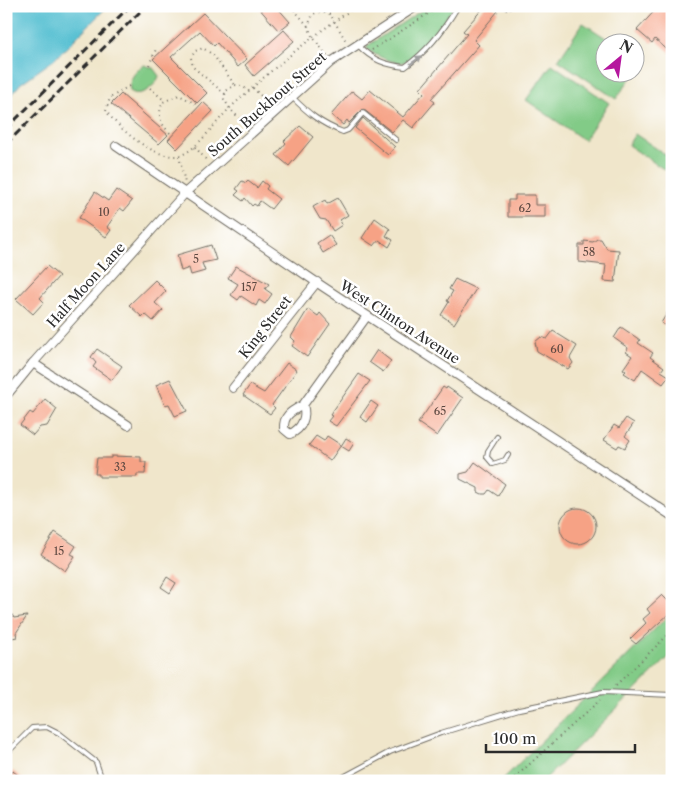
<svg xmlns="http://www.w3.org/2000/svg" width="678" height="787" viewBox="0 0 678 787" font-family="'Libre Caslon Text',serif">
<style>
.green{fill:#82cb87;stroke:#567b59}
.water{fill:#56c0d2;stroke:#40767e}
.building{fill:#f6a285}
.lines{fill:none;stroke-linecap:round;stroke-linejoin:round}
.service-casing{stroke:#706c63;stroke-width:6}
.minor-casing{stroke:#706c63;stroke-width:10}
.path{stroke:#706c63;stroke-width:2;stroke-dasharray:1 4;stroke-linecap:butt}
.service{stroke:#fff;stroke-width:4}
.minor{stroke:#fff;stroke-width:8}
.rail{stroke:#2b2b2b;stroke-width:3;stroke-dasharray:8 4;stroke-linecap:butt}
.oneway{fill:#a0a0a0}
.labels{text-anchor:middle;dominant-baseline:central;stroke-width:5;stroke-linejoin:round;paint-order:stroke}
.number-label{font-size:11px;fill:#5e4942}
.street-label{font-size:14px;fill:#2b2b2b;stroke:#fff}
</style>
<rect width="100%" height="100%" fill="#fff"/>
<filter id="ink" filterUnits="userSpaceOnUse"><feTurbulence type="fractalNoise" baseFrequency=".02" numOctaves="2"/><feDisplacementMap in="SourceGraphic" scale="10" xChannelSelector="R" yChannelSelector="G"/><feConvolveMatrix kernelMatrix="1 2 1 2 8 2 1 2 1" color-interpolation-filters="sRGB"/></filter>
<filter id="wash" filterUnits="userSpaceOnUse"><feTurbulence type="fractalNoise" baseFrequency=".0096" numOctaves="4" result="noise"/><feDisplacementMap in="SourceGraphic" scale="20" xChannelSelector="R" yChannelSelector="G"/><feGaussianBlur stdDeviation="1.12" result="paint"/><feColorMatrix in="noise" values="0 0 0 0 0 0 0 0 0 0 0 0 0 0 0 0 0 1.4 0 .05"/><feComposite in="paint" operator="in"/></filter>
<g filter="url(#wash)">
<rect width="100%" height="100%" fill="#f0e6cb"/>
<g class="green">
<path d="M428,6h26c-9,15 -33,50 -50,56 -9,3 -30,-7 -37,-13v-3z"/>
<polygon points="583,23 612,42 606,42 606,72 634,73 616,99 558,60"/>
<polygon points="552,64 609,103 584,140 526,100"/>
<path d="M144,65l9,3 6,8c-3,10 -19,23 -29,15 -2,-12 5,-19 14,-26z"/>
<polygon points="635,134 672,159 672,167 668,172 628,145"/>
<polygon points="672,612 672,654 543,781 501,781"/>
</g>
<polygon class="water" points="6,6 108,6 55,59 20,84 6,103"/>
<g id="blocks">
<g class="building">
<polygon points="257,6 276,6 290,22 279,31"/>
<polygon points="485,6 493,6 498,11 474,40 479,45 431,99 435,102 413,128 403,120 392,132 363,109 349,123 347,120 343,125 331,115 352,91 362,99 370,90 403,117 424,93 420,89 467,34 463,31"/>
<polygon points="659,6 672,6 672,54 655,39 652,43 637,30"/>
<polygon points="203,13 247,59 238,67 217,43 214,46 200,31 171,57 207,93 197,103 153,59"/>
<polygon points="284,30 294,41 254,76 245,65"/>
<polygon points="121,94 168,135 159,144 111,104"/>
<polygon points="203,102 213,111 177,149 168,140"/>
<polygon points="363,118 395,147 388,155 355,128"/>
<polygon points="300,126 313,137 289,166 276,155 286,143 284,141"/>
<polygon points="242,181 246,183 248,181 257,188 262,181 268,186 266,189 279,199 271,209 260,201 257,206 254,204 252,206 245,198 243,201 235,195 239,191 236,189"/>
<polygon points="116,190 132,201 124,211 120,208 107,227 111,230 106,237 79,218 95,192 108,201"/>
<polygon points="515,195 535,195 535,205 545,205 545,217 508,217 508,200 515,200"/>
<polygon points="338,198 348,215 340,220 342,225 333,231 326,220 320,219 313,207 325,200 327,204"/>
<polygon points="375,218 390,229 386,236 393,240 389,247 379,240 374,246 362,238"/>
<polygon points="329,235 336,245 323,253 317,243"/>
<polygon points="597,239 601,239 607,249 619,250 615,282 604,281 606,265 579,262 579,245 584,245 584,241 593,242"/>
<polygon points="211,245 216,260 202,263 205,271 191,275 189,268 181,271 177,255"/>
<polygon points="47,266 59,276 40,298 44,302 33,314 16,299"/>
<polygon points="236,266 269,284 265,289 272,294 265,304 259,300 256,306 241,296 238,300 231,295 238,284 228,278"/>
<polygon points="455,279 476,289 454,324 441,315 449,302 447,301 453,291 449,289"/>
<polygon points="155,280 166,291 155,303 163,310 153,321 145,314 142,317 129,305"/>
<polygon points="672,305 672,330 661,323"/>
<polygon points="308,309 318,316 320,313 330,324 307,357 292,346 295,341 291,337"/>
<polygon points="621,327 640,340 638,343 653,353 650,357 664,367 661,371 669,376 663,384 642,369 635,380 624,373 626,371 623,369 632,356 626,352 628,348 614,338"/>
<polygon points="553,331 577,346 570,358 573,363 568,369 537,351 535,342 541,337 547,339"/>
<polygon points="97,349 122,366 112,380 93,367 96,363 91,357"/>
<polygon points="377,350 391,361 383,372 369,362"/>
<polygon points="287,363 297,370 272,405 275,408 270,414 243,395 250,385 264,393"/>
<polygon points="359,374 370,381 336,426 328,421 332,416 330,415"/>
<polygon points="170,379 187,411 175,416 169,404 165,405 156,385"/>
<polygon points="443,387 446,389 447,387 463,398 437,436 418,423"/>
<polygon points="45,399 57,409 47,426 40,427 33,435 20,425 30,412 33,414"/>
<polygon points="371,401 378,406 367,422 360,417"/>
<polygon points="626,418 634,423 625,436 630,440 625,448 619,445 617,448 604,440 614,425 619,428"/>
<polygon points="316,436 324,441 327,436 341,445 330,461 309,445"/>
<polygon points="346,438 354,443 349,451 341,446"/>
<polygon points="111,456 141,457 141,462 146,462 145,474 137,474 137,477 99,477 99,474 95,474 97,458 111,458"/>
<polygon points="475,462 505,484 498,496 489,490 486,494 482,494 478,492 478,488 460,479 460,474 468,472"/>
<circle cx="578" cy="526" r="18"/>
<polygon points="55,532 76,546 71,554 75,556 65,571 41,554"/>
<polygon points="167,577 176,583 170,593 161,587"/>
<polygon points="662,595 672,605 672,611 636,644 630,639 646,623 643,619 650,613 647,609"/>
<polygon points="6,605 14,618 27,616 16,633 17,637 12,638 6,646"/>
<polygon points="13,771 25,781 6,781"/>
</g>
</g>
</g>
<g filter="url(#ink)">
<use href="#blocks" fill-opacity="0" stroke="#706c63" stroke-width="1"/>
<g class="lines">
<defs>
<g id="service">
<path d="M359,46c13,14 27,19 46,21 23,-16 39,-37 53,-61"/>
<path d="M292,97c16,16 29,27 51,35l5,-2 15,-17 33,27"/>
<polyline points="497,437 488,451 487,457 493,464 505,460 508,455"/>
<polyline points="6,754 32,728 47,727 59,733 96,762 100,774 100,781"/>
<polyline points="336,781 390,752 441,733 519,709 603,692 672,695"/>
</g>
<g id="minor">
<polyline points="116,146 322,286 672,516"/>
<polyline points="33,363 128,425"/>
<polyline points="233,388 317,282"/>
<polyline points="6,396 33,363 186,192 331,62 417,6"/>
<path d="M303,405c4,12 -1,24 -13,29l-6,-5c-1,-14 8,-18 19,-24l64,-89"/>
</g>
</defs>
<use href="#service" class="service-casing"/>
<use href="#minor" class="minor-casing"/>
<g class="path">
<polyline points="291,6 308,26"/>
<polyline points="317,6 322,12"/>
<polyline points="502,6 508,11 512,6"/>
<polyline points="372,50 440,6"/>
<polyline points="327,56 312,36 308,26 313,14 320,12 330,14 346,41"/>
<polyline points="149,65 157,47"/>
<path d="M129,86l-19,12 -4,13c13,18 51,51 75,44 16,-5 36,-35 49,-47 40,-37 81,-72 127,-102"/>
<polyline points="150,88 165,101"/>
<polyline points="253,88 271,106"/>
<polyline points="225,94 193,67 191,58 195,51 203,48 213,55 235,85"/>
<polyline points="247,126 230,109 224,99 226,91 235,85 242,86 249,91"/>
<path d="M170,133c-10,-10 -13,-17 -7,-31l16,-7 17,9"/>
<polyline points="195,147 208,162"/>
<polyline points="179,156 185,183"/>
<polyline points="616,685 672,631"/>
<polyline points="511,781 600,700"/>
</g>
<use href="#service" class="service"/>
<use href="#minor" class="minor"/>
<g class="rail">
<polyline points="6,129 130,6"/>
<polyline points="6,144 146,6"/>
</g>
</g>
<defs><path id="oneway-solid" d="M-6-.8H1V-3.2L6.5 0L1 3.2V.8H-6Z" transform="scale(1.25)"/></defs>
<use class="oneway" href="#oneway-solid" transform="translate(416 60) rotate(-36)"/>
</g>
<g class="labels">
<g class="number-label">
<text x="525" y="208">62</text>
<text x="104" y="212">10</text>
<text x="589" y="252">58</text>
<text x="196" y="259">5</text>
<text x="249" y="287">157</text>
<text x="557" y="349">60</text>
<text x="440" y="411">65</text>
<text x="120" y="467">33</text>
<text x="59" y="551">15</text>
</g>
<g class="street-label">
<text transform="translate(267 104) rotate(-41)">South Buckhout Street</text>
<text transform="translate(86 285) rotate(-48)">Half Moon Lane</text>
<text transform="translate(400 322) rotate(33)">West Clinton Avenue</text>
<text transform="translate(265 327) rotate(-52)">King Street</text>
</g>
</g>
<rect width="678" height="787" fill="none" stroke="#fff" stroke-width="25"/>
<g transform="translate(620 58) rotate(29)"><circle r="24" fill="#ffffff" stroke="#aaaaaa"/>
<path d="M0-4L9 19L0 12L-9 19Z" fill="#b5179e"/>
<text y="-8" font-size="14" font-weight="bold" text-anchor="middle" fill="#2b2b2b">N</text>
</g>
<path d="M486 744v8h149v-8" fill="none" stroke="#2b2b2b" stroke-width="2.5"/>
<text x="493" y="744" font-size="15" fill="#2b2b2b" stroke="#ffffff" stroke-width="4" paint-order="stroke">100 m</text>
</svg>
